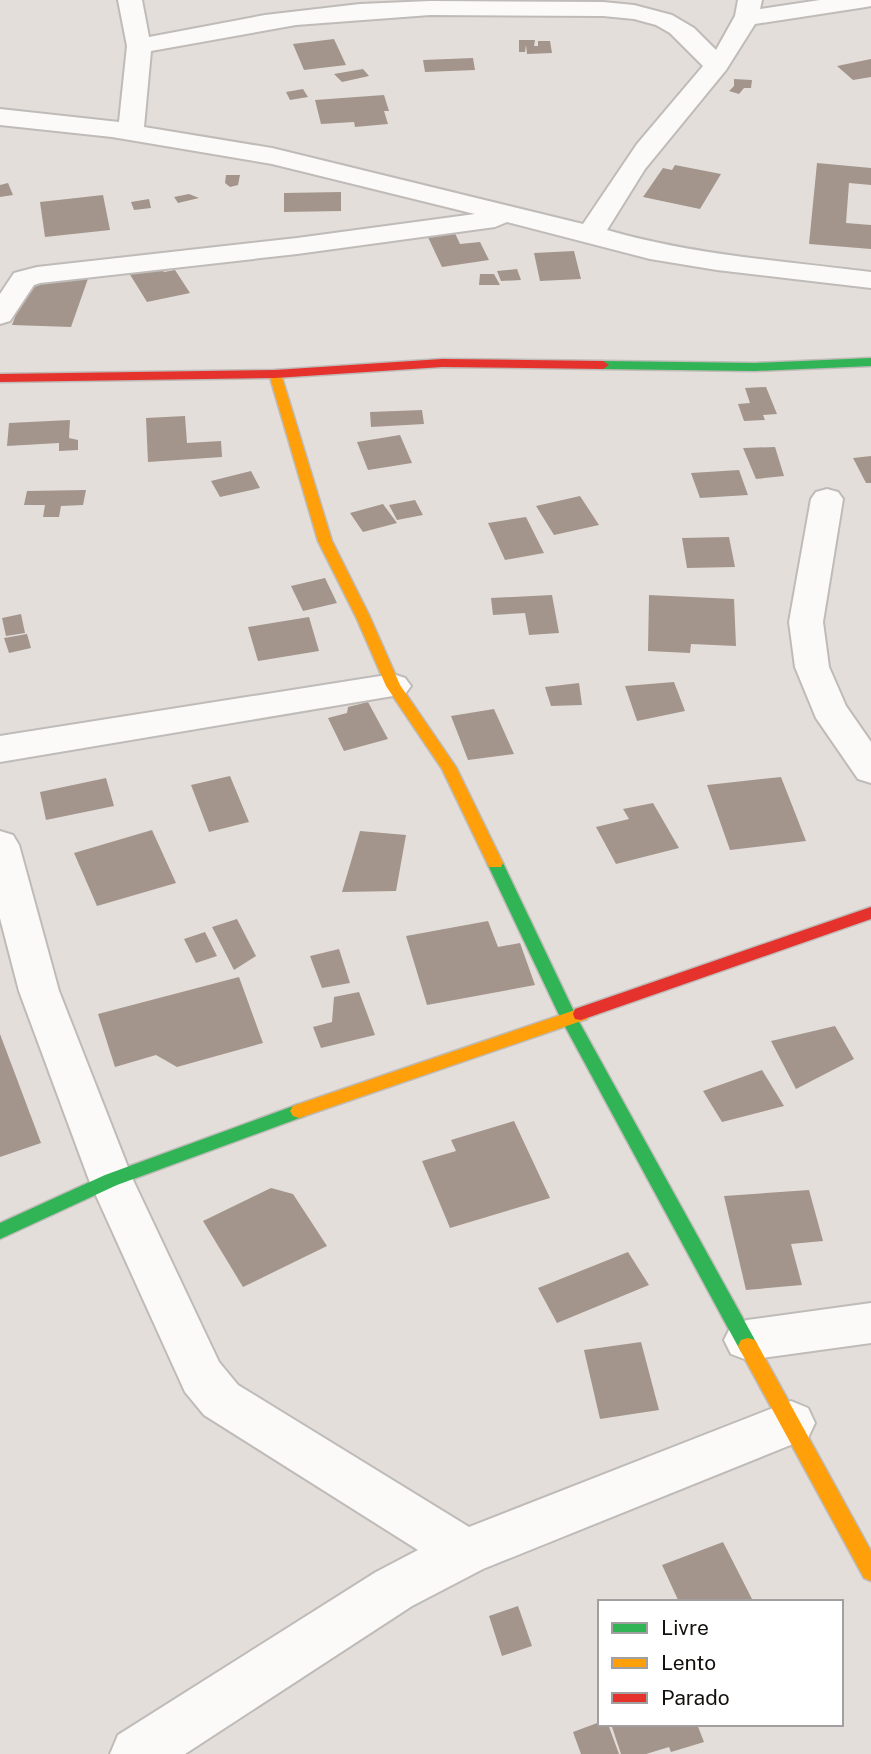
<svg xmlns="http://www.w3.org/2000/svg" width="871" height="1754" viewBox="0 0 871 1754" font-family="'Public Sans',sans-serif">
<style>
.building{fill:#a3958c}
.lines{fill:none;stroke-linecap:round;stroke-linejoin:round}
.street-casing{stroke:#bebbb8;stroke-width:4}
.fast-casing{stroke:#bebbb8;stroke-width:3}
.slow-casing{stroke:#bebbb8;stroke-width:3}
.jam-casing{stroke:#bebbb8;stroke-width:3}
.street{fill:#fbfaf9;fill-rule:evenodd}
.fast{fill:#30b455;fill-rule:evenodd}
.slow{fill:#ff9f0a;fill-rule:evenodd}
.jam{fill:#e5322d;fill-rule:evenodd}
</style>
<rect width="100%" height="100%" fill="#e4deda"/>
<g class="building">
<polygon points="334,39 346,65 304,70 293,44"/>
<polygon points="519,40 535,40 534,46 538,46 538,41 550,41 552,53 527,54 526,45 525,52 519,52"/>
<polygon points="473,58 475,70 425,72 423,60"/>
<polygon points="871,59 871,77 853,80 837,66"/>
<polygon points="363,69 369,76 342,82 334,74"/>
<polygon points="734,79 752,80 751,88 744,88 739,94 729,91 734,86"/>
<polygon points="303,89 308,97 290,100 286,92"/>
<polygon points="384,95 389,111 384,111 388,124 355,127 354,122 321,124 315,100"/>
<polygon points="817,163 871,168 871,185 849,183 846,223 871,225 871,249 809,244"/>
<polygon points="675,165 721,174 700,209 643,197 663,168 672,170"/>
<polygon points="226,175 240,175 238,185 230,187 225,183"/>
<polygon points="8,183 13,195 0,197 0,185"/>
<polygon points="341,192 341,211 284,212 284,193"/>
<polygon points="189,194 199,198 178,203 174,197"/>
<polygon points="103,195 110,230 45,237 40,202"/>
<polygon points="149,199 151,208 134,210 131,202"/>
<polygon points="453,229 460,244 480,242 489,260 442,267 426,233"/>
<polygon points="574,251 581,279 540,281 534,253"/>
<polygon points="160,266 164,272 175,270 190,293 147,302 129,273"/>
<polygon points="517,269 521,280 501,281 497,271"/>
<polygon points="90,273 71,327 12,325 29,280"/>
<polygon points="480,274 494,274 500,285 479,285"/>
<polygon points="766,387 777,414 763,415 765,420 744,421 738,404 750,403 745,388"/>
<polygon points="422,410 424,424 371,427 370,412"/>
<polygon points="185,416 187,443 221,441 222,457 148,462 146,418"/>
<polygon points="70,420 69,438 78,440 78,450 59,451 59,443 7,446 9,423"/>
<polygon points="400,435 412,463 368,470 357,442"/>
<polygon points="775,447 784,476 756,479 743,448"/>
<polygon points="871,456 871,483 866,483 853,458"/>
<polygon points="739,470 748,495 700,498 691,473"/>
<polygon points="251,471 260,488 220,497 211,481"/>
<polygon points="86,490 83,505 61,506 59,517 43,517 45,505 24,505 27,491"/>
<polygon points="580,496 599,525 554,535 536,506"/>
<polygon points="415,500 423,515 397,520 389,505"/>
<polygon points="383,504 397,523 363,532 350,513"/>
<polygon points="526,517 544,553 505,560 488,523"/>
<polygon points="729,537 735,567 687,568 682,538"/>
<polygon points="325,578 337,603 303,611 291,586"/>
<polygon points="552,595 559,633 529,635 525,613 493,615 491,598"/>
<polygon points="649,595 734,599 736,646 691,644 690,653 648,651"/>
<polygon points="21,614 25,633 6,636 2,618"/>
<polygon points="309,617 319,651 258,661 248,627"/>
<polygon points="27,634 31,648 9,653 4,638"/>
<polygon points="674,682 685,711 637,721 625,686"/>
<polygon points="579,683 582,705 551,706 545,687"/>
<polygon points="368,702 388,739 344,751 328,718 347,713 348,707"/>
<polygon points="494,709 514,754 468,760 451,716"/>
<polygon points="230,776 249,822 209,832 191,785"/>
<polygon points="781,777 806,841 730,850 707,785"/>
<polygon points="106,778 114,806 46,820 40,792"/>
<polygon points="653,803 679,848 616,864 596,827 629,819 623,809"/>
<polygon points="152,830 176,883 97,906 74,853"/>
<polygon points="360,831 406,835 396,891 342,892"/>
<polygon points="237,919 256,956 234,970 212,927"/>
<polygon points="488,921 498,947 520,943 535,985 427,1005 406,936"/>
<polygon points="205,932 217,956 196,963 184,939"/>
<polygon points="339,949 350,983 322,988 310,956"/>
<polygon points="239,977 263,1043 177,1067 156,1055 115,1067 98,1014"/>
<polygon points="359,992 375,1035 321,1048 313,1027 332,1022 334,997"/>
<polygon points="835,1026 854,1059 796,1089 771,1041"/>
<polygon points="0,1034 41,1143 0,1157"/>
<polygon points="762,1070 784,1106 722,1122 703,1091"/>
<polygon points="514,1121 550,1198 450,1228 422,1161 456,1151 451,1140"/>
<polygon points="271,1188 293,1194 327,1246 243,1287 203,1221"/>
<polygon points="809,1190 823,1241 791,1244 802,1285 746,1290 724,1196"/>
<polygon points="628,1252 649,1285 557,1323 538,1288"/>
<polygon points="641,1342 659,1410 600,1419 584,1350"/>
<polygon points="723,1542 753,1601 679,1602 662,1565"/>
<polygon points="518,1606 532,1646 502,1656 489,1616"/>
<polygon points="600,1722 600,1724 608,1724 619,1754 581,1754 573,1732"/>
<polygon points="611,1724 697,1724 704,1742 671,1752 669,1747 646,1754 621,1754"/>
</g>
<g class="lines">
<defs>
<g id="street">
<path d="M118,0h24l7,37 116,-22 95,-11 70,-3 173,1 31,3 38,10 22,13 22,22 19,-34 3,-16h24l-2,9 60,-9h51v6l-5,1 -111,17 -29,46 -81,99 -38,61c86,25 175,31 264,42v16l-154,-18 -67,-11 -143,-37 -12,5 -198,27 -257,29 -6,2 -24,36 -10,3v-30l14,-21 23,-6 260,-29 178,-24 -203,-50 -160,-27 -112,-12v-16l119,13 8,-76zM430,15l173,1 31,3 22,6 14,8 33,33 -66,78 -54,80 -311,-76 -128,-21 7,-76 145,-26z"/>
<polygon points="827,489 838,492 843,499 823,622 829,667 846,706 871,742 871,783 858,779 816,718 795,667 789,622 811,499 816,492"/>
<polygon points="393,674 405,678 411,686 405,694 0,762 0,736"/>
<polygon points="0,831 13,835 19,845 59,991 133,1180 219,1362 238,1385 469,1527 791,1401 808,1408 815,1423 808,1438 483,1569 412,1606 185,1754 110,1754 118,1735 376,1572 418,1550 204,1415 185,1392 89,1180 19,991 0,918"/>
<polygon points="871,1303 871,1343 747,1360 731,1354 724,1340 731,1326 747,1320"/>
</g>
<g id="fast">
<polygon points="871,358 871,366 755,371 603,369 597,365 603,361 755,363"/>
<polygon points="495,857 503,863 577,1018 755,1340 758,1346 755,1352 748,1354 741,1352 561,1019 487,863"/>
<polygon points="299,1104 305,1106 308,1111 305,1116 117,1185 0,1239 0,1223 105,1175"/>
</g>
<g id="slow">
<polygon points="275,370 281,374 332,541 370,617 400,685 456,767 503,863 501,867 489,867 442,769 386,686 356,617 318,541 269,374"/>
<polygon points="581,1008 587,1009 589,1014 587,1019 299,1118 293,1116 290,1111 293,1106"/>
<polygon points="748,1338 755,1340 871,1551 871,1581 864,1578 741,1352 738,1346 741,1340"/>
</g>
<g id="jam">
<polygon points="442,359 603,361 609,365 603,369 442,367 275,378 0,382 0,374 275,370"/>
<polygon points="871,907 871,919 581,1020 575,1019 573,1014 575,1009"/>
</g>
</defs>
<use href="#street" class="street-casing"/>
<use href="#fast" class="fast-casing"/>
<use href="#slow" class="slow-casing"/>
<use href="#jam" class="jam-casing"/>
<use href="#street" class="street"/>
<use href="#fast" class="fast"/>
<use href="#slow" class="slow"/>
<use href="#jam" class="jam"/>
</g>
<rect x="598" y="1600" width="245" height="126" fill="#ffffff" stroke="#a19f9f" stroke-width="2"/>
<rect x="612" y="1623" width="35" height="10" fill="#30b455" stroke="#a19f9f" stroke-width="2"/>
<text x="661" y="1635" font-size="21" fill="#13100e">Livre</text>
<rect x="612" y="1658" width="35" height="10" fill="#ff9f0a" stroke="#a19f9f" stroke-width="2"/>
<text x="661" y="1670" font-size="21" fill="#13100e">Lento</text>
<rect x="612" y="1693" width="35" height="10" fill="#e5322d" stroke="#a19f9f" stroke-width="2"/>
<text x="661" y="1705" font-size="21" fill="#13100e">Parado</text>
</svg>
